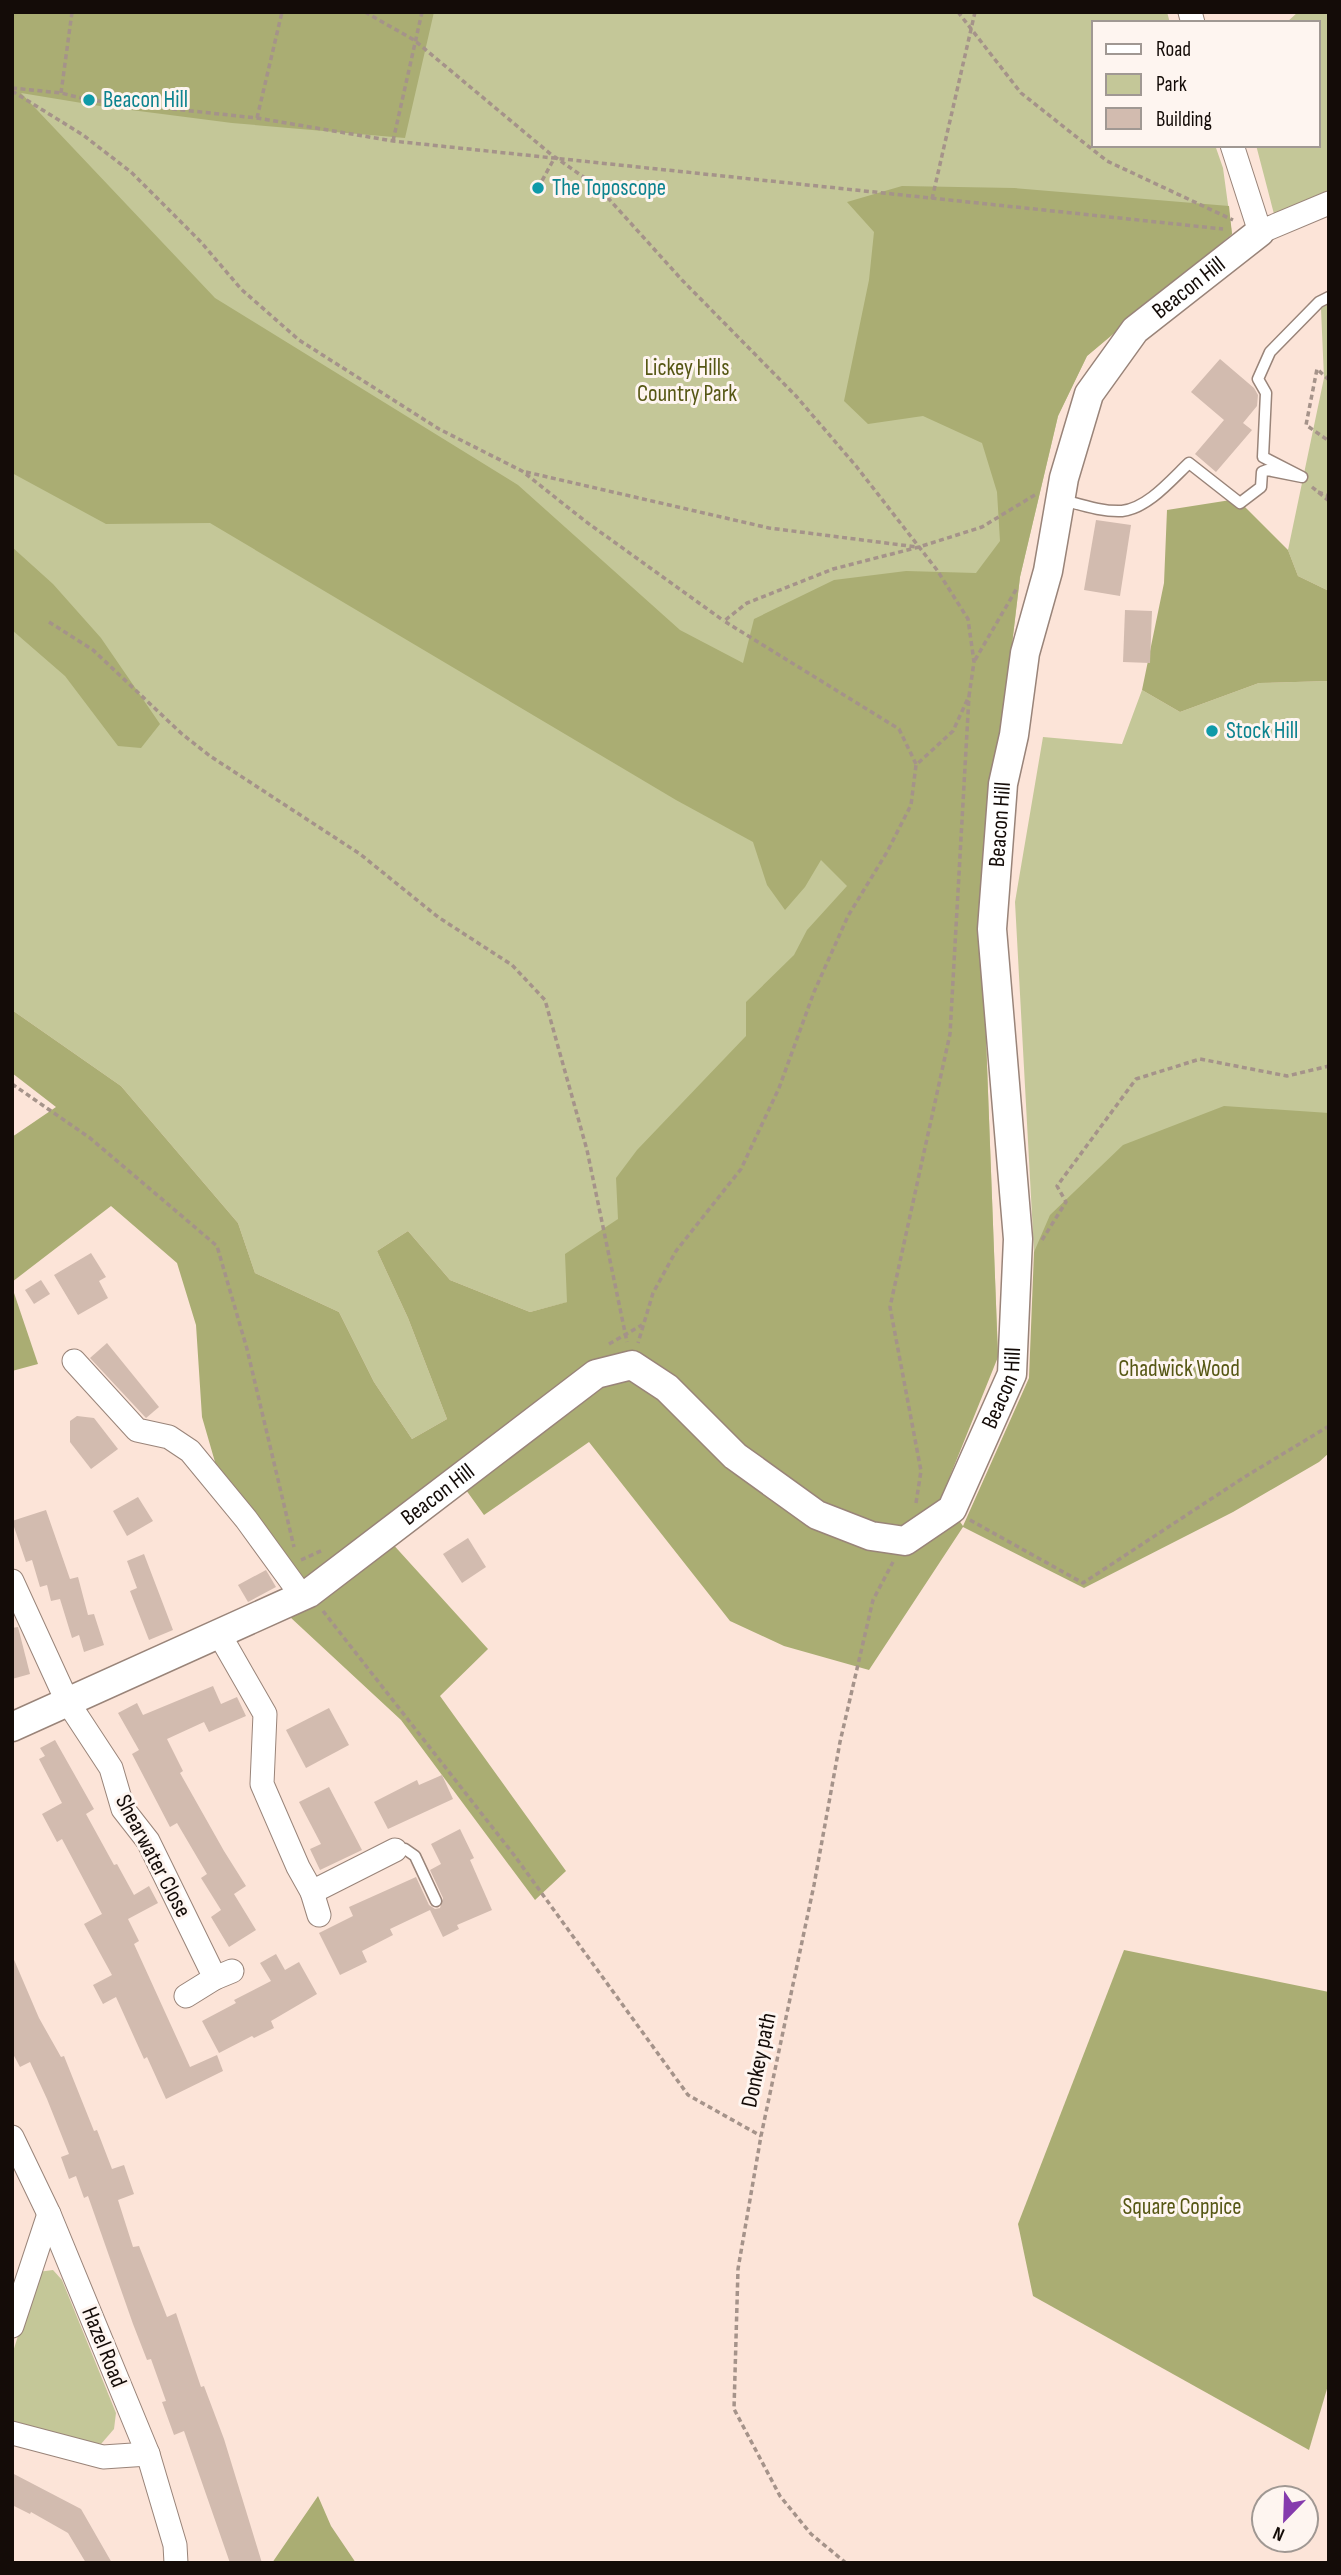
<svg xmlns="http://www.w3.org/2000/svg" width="1341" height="2575" viewBox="0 0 1341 2575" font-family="'Sofia Sans Condensed',sans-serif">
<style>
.green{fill:#c4c798}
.forest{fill:#aaad73}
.building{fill:#d2bbaf}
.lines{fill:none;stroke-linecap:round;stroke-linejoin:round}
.service-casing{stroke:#998479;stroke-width:13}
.minor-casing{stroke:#998479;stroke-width:25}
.tertiary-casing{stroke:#998479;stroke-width:31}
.path{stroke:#a5938a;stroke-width:3.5;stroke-dasharray:5 3.5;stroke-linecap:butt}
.service{stroke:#fff;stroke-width:10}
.minor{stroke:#fff;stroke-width:23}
.tertiary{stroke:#fff;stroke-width:28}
.culture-dot{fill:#0f9aa8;stroke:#fef5f0;stroke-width:2.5}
.labels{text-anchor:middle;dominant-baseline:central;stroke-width:6;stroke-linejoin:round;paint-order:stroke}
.culture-label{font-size:23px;fill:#0d838f;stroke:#fef5f0;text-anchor:start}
.street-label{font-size:23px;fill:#140c08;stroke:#fef5f0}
.park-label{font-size:23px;fill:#565714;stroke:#fef5f0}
</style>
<rect width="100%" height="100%" fill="#fce4d8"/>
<g class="green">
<polygon points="12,12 1167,12 1170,23 1094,23 1094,145 1215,145 1223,168 1232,234 1087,356 1058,416 1020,577 981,906 998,1357 568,1302 530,1312 450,1280 408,1231 377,1251 408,1318 447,1419 412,1439 374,1382 339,1312 255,1273 238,1223 121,1086 12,1010"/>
<polygon points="1298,12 1329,12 1329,190 1274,214 1256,145 1318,145 1318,23 1286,23"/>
<polygon points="1329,300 1329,591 1298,576 1288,550 1324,378 1321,309"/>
<polygon points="1329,681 1329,1113 1320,1114 1034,1252 1015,902 1043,737 1122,744 1142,690 1180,712 1259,683"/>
<polygon points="53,2270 62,2280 116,2413 114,2429 101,2444 46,2433 15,2422 12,2419 12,2355 38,2272"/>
</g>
<g class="forest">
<polygon points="12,12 434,12 405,138 232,123 100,106 21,93 215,298 518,485 680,630 743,663 754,619 834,580 906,571 976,573 1000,541 997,492 982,443 923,416 868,424 844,401 869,280 874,232 847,202 902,186 1014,188 1229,206 1232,234 1087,356 1058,416 1020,577 981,906 998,1357 942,1496 963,1526 1029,1378 1034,1252 1050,1215 1123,1145 1224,1106 1329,1113 1329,1453 1319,1462 1233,1512 1084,1588 963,1527 869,1670 784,1646 730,1621 589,1442 484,1515 466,1490 300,1583 228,1507 202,1417 196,1325 177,1263 111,1206 12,1282 12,1137 56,1107 12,1073 12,1010 121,1086 238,1223 255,1273 339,1312 374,1382 412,1439 447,1419 408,1318 377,1251 408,1231 450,1280 530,1312 567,1302 565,1254 618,1219 616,1178 637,1150 746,1036 746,1002 794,955 807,930 847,886 821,860 805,887 785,910 767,885 753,842 676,800 210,523 106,524 12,473"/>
<polygon points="1237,499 1288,550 1298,576 1329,591 1329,681 1259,683 1180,712 1142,690 1164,583 1167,510"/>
<polygon points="12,547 53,584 101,638 160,724 141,748 118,746 65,676 12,630"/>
<polygon points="12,1287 38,1364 12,1371"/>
<polygon points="390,1541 488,1649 440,1696 566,1871 535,1900 401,1720 290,1617 360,1568"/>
<polygon points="1124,1950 1329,1992 1329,2382 1309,2450 1033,2296 1018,2224"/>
<polygon points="318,2496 331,2526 356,2563 272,2563"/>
</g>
<g class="building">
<polygon points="1220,359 1254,388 1258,395 1257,406 1243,423 1252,430 1216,472 1195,454 1224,420 1191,392"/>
<polygon points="1096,520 1131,525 1120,596 1084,590"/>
<polygon points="1125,610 1152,611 1150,663 1123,662"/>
<polygon points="91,1253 106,1277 99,1281 108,1298 78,1315 54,1275"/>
<polygon points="41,1280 50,1294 34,1304 25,1290"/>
<polygon points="107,1343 159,1407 146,1418 90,1358"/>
<polygon points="77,1416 94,1418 118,1449 91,1469 70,1442 70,1421"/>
<polygon points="138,1497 153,1521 127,1536 113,1511"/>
<polygon points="46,1510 70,1579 78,1577 88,1615 94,1614 104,1645 84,1652 79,1635 72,1638 60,1599 51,1601 47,1585 40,1587 32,1560 26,1562 12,1521"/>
<polygon points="468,1538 486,1567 462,1583 443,1554"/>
<polygon points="144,1554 173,1630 149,1640 130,1591 137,1588 127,1561"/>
<polygon points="266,1570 276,1587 248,1602 238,1585"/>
<polygon points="18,1627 30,1674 12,1679 12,1628"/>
<polygon points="213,1686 221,1704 237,1697 246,1716 209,1732 204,1722 167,1739 183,1771 180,1773 224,1851 246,1886 234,1894 256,1930 229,1947 211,1917 221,1910 201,1878 207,1874 177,1823 170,1827 132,1754 139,1750 118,1713 137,1703 143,1715"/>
<polygon points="329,1708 349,1745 306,1768 286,1730"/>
<polygon points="55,1740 94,1809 86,1814 114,1865 117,1864 134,1895 149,1886 158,1903 128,1919 139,1941 134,1944 190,2067 217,2055 223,2071 166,2099 147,2057 144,2059 116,1997 103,2004 93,1985 112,1975 84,1924 102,1914 62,1839 57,1842 42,1814 62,1803 39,1759 45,1756 40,1748"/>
<polygon points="442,1775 453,1799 388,1829 374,1802 417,1780 419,1785"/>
<polygon points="329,1787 362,1850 320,1870 310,1849 321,1844 299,1802"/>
<polygon points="460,1829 474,1858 470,1860 492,1910 457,1925 459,1929 443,1937 430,1910 390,1929 393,1935 362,1951 367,1962 340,1975 319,1933 353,1916 349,1907 416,1877 429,1905 435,1909 440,1908 443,1898 430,1870 441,1864 431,1844"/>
<polygon points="276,1954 285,1970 299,1962 317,1994 271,2021 274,2028 254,2038 252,2036 219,2053 202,2021 236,2003 234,2000 271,1981 260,1963"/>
<polygon points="12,1955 39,2018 61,2057 64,2056 94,2131 97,2130 112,2169 124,2165 134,2194 118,2200 133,2247 139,2246 167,2317 176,2313 201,2387 204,2386 224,2439 262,2563 230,2563 184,2431 174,2435 162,2402 166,2401 151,2359 147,2360 133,2324 88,2196 84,2198 76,2176 69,2179 61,2157 69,2154 47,2099 30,2062 20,2067 12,2052"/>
<polygon points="12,2473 81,2509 112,2563 86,2563 68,2533 31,2512 30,2514 12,2505"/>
</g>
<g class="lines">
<defs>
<g id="service">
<path d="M1063,500c19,5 40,12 59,11 26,-3 49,-31 67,-48l51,40 21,-16 1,-15 5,-2 35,7 -39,-20 3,-64 -8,-14 12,-27 49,-50 10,-5"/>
<polyline points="395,1850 405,1849 415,1856 436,1901"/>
</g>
<g id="minor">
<polyline points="1190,12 1193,23"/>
<polyline points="1232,145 1260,232 1329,203"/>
<polyline points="74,1361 137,1430 169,1437 190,1451 246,1519 302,1596"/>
<polyline points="12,1581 67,1701 111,1768 123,1809 148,1841 215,1978"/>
<polyline points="218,1632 265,1714 262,1784 298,1867 312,1892 319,1915"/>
<polyline points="312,1892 395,1850"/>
<polyline points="186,1996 215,1978 232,1971"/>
<polyline points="12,2137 49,2214 148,2454 175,2545 176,2563"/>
<polyline points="12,2326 49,2214"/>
<polyline points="12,2433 103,2457 148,2454"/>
</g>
<g id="tertiary">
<path id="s1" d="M12,1727l297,-134 287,-219 36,-9 35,23 68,68 82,59 54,21 34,5 47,-32 60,-135 6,-135 -26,-310 11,-145 11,-49 11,-82 23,-82 16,-93 25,-84 46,-64 125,-98"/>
</g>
</defs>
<use href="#service" class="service-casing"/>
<use href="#minor" class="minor-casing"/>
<use href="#tertiary" class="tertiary-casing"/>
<g class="path">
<polyline points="365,12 414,40 553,156"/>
<polyline points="958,12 1021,93 1107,161 1233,220"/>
<polyline points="12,88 61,93 89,100 257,118 393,141 1223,229"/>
<polyline points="12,91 83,135 131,172 201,242 241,289 299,340 439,429 522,471 585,521 724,621"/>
<polyline points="61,93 72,12"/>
<polyline points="257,118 282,12"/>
<polyline points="393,141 422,12"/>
<polyline points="538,188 555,157 599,188 682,280 796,396 856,466 937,570 968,619 974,662 969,696 953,731 916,765 911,805 887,852 848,916 814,992 779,1088 741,1169 676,1251 653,1293 638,1343"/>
<polyline points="932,199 975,12"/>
<polyline points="1329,380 1317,369 1306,425 1329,441"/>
<polyline points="526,472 769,528 917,547"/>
<polyline points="1312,487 1329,501"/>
<polyline points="1318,492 1329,496"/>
<polyline points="49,622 93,650 182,734 210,756 360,854 438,917 512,965 545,1000 587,1150 627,1342"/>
<polyline points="975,660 1017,588"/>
<polyline points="916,764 899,729 724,621 747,603 833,569 919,547 982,527 1038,493"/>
<polyline points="12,1084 90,1138 217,1246 247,1349 294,1547"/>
<polyline points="1042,1240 1066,1202 1057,1186 1136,1079 1200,1059 1287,1076 1329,1066"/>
<polyline points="609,1344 642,1325"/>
<polyline points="916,1503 921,1471 890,1307 950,1034 969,696"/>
<polyline points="970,1520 1083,1583 1243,1478 1329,1426"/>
<polyline points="301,1560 323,1550"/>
<polyline points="323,1611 514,1855 688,2095 761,2136"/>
<polyline points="846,2563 811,2534 780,2496 734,2409 738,2269 761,2136 814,1885 840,1742 873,1600 893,1562"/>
</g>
<use href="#service" class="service"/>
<use href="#minor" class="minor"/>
<use href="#tertiary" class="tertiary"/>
</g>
<g class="culture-dot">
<circle cx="89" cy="100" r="7"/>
<circle cx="538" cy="188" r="7"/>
<circle cx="1212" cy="731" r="7"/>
</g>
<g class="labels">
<g class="culture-label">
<text x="103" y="100">Beacon Hill</text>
<text x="552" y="188">The Toposcope</text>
<text x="1226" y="731">Stock Hill</text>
</g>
<g class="street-label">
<text stroke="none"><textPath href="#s1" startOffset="2399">Beacon Hill</textPath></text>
<text stroke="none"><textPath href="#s1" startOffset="1811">Beacon Hill</textPath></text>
<text stroke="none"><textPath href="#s1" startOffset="1244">Beacon Hill</textPath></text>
<text stroke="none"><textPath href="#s1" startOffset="488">Beacon Hill</textPath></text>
<text transform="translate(153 1856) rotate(62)">Shearwater Close</text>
<text transform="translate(759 2060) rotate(-78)">Donkey path</text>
<text transform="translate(104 2347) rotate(68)">Hazel Road</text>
</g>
<g class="park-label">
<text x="687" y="368">Lickey Hills<tspan x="687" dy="26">Country Park</tspan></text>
<text x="1179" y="1369">Chadwick Wood</text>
<text x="1182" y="2207">Square Coppice</text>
</g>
</g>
<rect width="1341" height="2575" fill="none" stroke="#140c08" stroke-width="28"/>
<rect x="1092" y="21" width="228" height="126" fill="#fef5f0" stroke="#a09893" stroke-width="2"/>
<rect x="1106" y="44" width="35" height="10" fill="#ffffff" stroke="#a09893" stroke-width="2"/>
<text x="1156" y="56" font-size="21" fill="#140c08">Road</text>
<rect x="1106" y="74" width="35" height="21" fill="#c4c798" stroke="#a09893" stroke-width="2"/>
<text x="1156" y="91" font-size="21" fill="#140c08">Park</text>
<rect x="1106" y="108" width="35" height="21" fill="#d2bbaf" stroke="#a09893" stroke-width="2"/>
<text x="1156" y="126" font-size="21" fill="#140c08">Building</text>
<g transform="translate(1285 2519) rotate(203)"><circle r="33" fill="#fef5f0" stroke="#a09893" stroke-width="2"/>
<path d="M0-5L12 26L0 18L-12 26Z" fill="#853bad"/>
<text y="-10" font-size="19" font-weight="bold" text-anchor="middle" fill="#140c08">N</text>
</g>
</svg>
